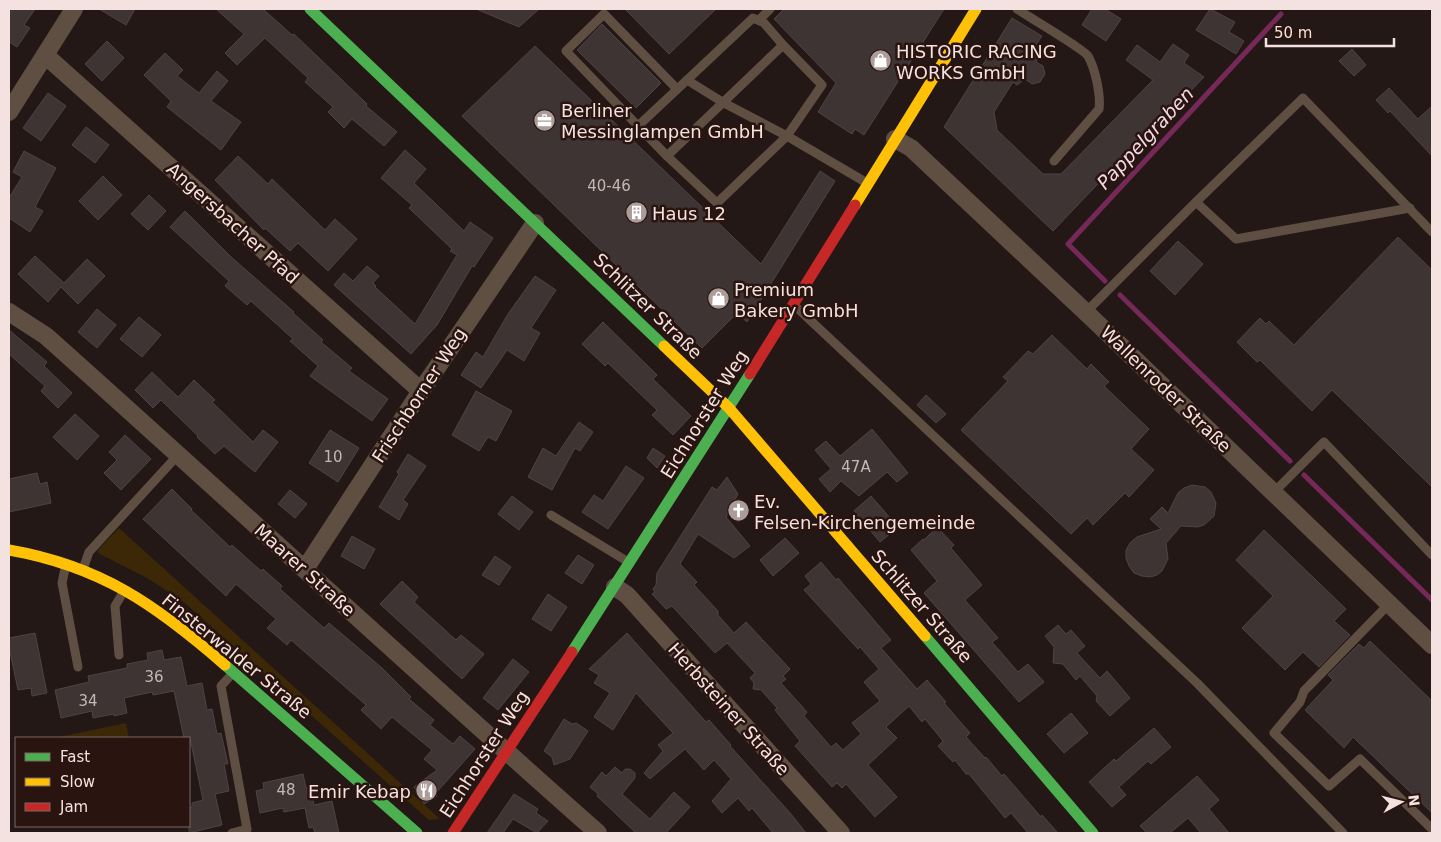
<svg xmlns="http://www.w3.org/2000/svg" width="1441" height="842" viewBox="0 0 1441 842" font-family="'DejaVu Sans',sans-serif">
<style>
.green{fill:#3c2806}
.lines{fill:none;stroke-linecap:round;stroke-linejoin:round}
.stream{stroke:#762958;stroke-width:5}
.building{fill:#3e3434;stroke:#4f4343}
.lane{stroke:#5f4f43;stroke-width:9}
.street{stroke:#5f4f43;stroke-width:18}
.fast{stroke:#4caf50;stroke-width:11}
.slow{stroke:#ffc107;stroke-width:11}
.jam{stroke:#c62828;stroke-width:11}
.labels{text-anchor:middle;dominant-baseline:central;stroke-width:5;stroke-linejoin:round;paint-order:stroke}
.number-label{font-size:15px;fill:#c6b6b4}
.poi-label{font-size:18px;fill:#f3e2df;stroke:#2a1410;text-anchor:start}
.street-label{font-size:18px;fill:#f3e2df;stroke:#2a1410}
.water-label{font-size:19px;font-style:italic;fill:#f2d9e6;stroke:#2a1410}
</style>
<rect width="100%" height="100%" fill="#241816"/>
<g class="green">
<polygon points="119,528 440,819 429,820 186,604 149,579 98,553 98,550"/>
<polygon points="126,723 129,738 59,738 59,737"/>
</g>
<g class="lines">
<g class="stream">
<polyline points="1105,281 1068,244 1281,14"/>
<polyline points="1120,295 1290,461"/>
<polyline points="1304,475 1432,600"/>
</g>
</g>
<g class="building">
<polygon points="12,9 35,9 24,25 30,28 17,47 9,42 9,15"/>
<polygon points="99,9 135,9 126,25"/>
<polygon points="216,9 263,9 292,35 294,34 341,79 367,104 366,106 397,132 384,146 352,119 344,128 328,112 333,107 305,82 308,78 265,38 237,65 225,53 244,34"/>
<polygon points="476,9 539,9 519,27"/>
<polygon points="625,9 716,9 669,54"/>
<polygon points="784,9 944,9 864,135 855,129 852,134 818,112 836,83 774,19"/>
<polygon points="1092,9 1105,9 1121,19 1106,41 1082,25"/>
<polygon points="1210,9 1235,22 1229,32 1244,41 1236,54 1196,30"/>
<polygon points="1012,18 1042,36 1030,54 1037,58 1036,62 1043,66 1045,74 1040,82 1032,84 1025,79 1017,85 1013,82 994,112 997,130 1043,174 1061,174 1153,80 1126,60 1137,45 1160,62 1173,44 1189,55 1184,63 1204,77 1116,169 1114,167 1053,231 944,127"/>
<polygon points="602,24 661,83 636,108 577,50"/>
<polygon points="107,41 124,58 102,81 85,64"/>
<polygon points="535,46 761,264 820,171 835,181 747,322 737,313 702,348 462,116"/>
<polygon points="1352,49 1366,65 1354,76 1339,61"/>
<polygon points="165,53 183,70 177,76 199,93 217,71 228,81 211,101 241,122 221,150 167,107 171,101 144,75"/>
<polygon points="1389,88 1418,119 1432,106 1432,156 1390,111 1388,113 1376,100"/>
<polygon points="48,93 66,106 41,141 23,128"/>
<polygon points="86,127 109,145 95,163 72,145"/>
<polygon points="405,150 426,169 414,183 464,231 470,222 493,238 474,267 472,266 437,325 411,354 334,285 344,273 353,281 367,266 379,276 373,283 376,286 375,287 415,324 457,255 450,251 452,249 409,208 412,205 381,178"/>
<polygon points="24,151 56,168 35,207 43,211 30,232 9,218 9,198 22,177 13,172"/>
<polygon points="238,156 268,184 272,179 325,230 335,219 357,239 328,271 298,243 290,251 265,228 264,230 215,180"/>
<polygon points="103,176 122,195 98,220 79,201"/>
<polygon points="149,195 166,211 148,230 131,214"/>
<polygon points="185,211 230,256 294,312 293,313 323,340 321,342 352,368 349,371 388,399 372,421 310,376 318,366 290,341 293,339 251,301 247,305 225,286 229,281 170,227"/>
<polygon points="1398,237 1432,270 1432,487 1332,390 1312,411 1260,360 1257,362 1237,342 1260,318 1266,324 1269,321 1294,345"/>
<polygon points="1178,241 1203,264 1175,295 1150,271"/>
<polygon points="35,256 64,283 87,259 105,276 78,304 61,287 48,302 18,274"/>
<polygon points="535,276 556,290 531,328 540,333 524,361 507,350 481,388 461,375 476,352 483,357 508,314"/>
<polygon points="97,309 116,325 97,348 78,332"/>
<polygon points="139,317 161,335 142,357 120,339"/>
<polygon points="603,322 657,375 653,379 691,416 673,435 652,415 657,410 608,363 605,366 582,344"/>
<polygon points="9,330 47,362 44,366 72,393 58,408 41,391 45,386 9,354"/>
<polygon points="1052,335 1087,369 1091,364 1109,382 1104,386 1149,429 1131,449 1154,470 1129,497 1125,493 1093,525 1087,518 1071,534 961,430 1008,381 1003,377 1028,351 1033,354"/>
<polygon points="152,372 178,397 194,380 215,400 212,402 253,442 263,430 278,442 255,472 224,446 215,454 197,437 198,436 161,400 153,408 135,390"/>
<polygon points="476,391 512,411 496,441 488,437 479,451 452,435"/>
<polygon points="926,395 946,414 936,423 917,405"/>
<polygon points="75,414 99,436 77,460 53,437"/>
<polygon points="579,422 593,432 580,451 575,448 552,490 528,477 543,448 556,456"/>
<polygon points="872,429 908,473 897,482 887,472 859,496 841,481 830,492 819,479 831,469 815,450 826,441 840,456"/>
<polygon points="330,430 359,448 338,482 309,463"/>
<polygon points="125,435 151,459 121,490 104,473 117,460 109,452"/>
<polygon points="653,448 665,456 657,468 647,458"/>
<polygon points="408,454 426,466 403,500 408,504 399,520 379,507 399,474 397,472"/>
<polygon points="626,466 644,478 608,529 582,512 594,495 603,501"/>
<polygon points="37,473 40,484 47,482 51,503 9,512 9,479"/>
<polygon points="727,477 738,494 726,517 750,546 734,558 698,534 680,564 697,582 694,585 718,611 718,615 734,633 746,622 762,639 761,641 763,640 790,669 783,676 786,679 781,683 807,712 804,716 831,747 836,743 843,750 861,734 852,723 880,701 864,682 879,669 860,647 858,649 804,590 811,584 805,576 821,562 836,580 838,578 891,640 881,648 917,689 927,680 946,702 944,703 970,733 966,737 985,758 986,757 1002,776 1004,774 1041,817 1042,815 1058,833 1028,833 1011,813 1005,818 969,774 966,774 955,760 953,762 938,746 943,741 925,719 922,722 909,706 886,727 897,738 868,765 897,797 875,817 846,784 842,788 837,783 832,787 795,746 800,741 775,710 777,708 761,690 753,689 754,683 750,678 755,673 727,643 715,653 672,606 666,609 652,594 655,592 653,589 656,585 657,573 712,487 717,490"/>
<polygon points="1192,485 1205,487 1211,492 1216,503 1214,516 1204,525 1198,527 1181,526 1166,543 1168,559 1162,571 1157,575 1150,577 1142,576 1134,573 1129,566 1126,558 1126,550 1130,543 1137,537 1161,529 1150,519 1162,507 1168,513 1178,493 1184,488"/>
<polygon points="172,489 192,509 191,510 230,547 232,545 261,571 263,569 282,586 280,589 324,628 329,623 382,668 411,697 409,699 434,720 430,725 453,744 460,736 475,749 436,793 437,796 424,804 414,787 437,770 424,759 432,750 392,717 381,729 361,710 366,705 291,640 287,645 267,628 276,619 236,584 226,596 143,519"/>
<polygon points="290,490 307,504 295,518 278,504"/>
<polygon points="512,496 533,512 519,530 498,514"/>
<polygon points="871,496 898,527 880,542 854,511"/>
<polygon points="937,527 954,545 951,548 982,585 965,600 998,638 992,642 1018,672 1028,664 1044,682 1019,702 924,593 937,581 911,550 923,539 924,540"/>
<polygon points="1264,530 1346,609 1334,621 1350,635 1319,667 1303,652 1285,670 1242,628 1273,596 1236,560"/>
<polygon points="352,536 375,549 364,569 341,556"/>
<polygon points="785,538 799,553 773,576 760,560"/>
<polygon points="578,555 594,565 582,584 565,573"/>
<polygon points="495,556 511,567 499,585 482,575"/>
<polygon points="402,581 418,597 414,602 456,640 461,635 484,654 462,679 380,604"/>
<polygon points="548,594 567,607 551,631 532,619"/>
<polygon points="1058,625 1066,634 1071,630 1085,646 1077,653 1100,678 1107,671 1130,698 1110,716 1096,701 1097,696 1080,676 1076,680 1063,664 1053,663 1054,647 1045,636"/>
<polygon points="35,633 47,693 32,696 31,688 18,690 9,647 9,638"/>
<polygon points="627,633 706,722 709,720 731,745 730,746 791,814 806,833 773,833 752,808 749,811 738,798 722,813 712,801 731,779 714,760 704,770 685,749 650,779 644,773 663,751 658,745 673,733 636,693 613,730 594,717 610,693 594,683 599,675 589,669"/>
<polygon points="1370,641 1432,701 1432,813 1353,737 1344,748 1305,710 1333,680 1328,675 1359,644 1364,648"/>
<polygon points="162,650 164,660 181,657 187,686 202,683 207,710 212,709 217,734 221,733 228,764 224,764 229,791 215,794 222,825 189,833 189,808 192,807 192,803 203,800 190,738 184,738 174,691 153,695 152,692 124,698 127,713 114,716 114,714 93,718 92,711 61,718 55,690 89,682 88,676 127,668 127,664 148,660 147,653"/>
<polygon points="513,659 529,672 498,710 483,698"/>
<polygon points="1071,713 1088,733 1064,753 1047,734"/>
<polygon points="564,719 572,724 576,723 588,731 570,759 554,765 552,757 544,751"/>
<polygon points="1154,728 1171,747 1151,764 1148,761 1119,787 1126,795 1112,807 1089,782 1114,759 1116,761"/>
<polygon points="615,767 622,773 625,769 630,769 635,773 635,778 622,794 650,819 674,792 690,807 666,833 636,833 597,796 598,794 590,787 602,772 606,776"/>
<polygon points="303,774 306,788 310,787 314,805 332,801 339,833 315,833 313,827 309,828 305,808 284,812 283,808 260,813 256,791 264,789 263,783"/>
<polygon points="1197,776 1219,800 1209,809 1229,833 1201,833 1188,818 1170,833 1147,833 1140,826"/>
<polygon points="514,794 538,809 536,813 548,821 537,833 513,819 503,833 487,833"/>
</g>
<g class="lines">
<g class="lane">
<path d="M1017,9c10,7 67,40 71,47 7,12 13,39 11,53l-45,52"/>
<polyline points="759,20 770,9"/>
<polyline points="783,45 764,23 753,18 687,80 724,103 787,136 822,85 783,45 667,156 717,203 787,136 867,183"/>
<polyline points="638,126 566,51 604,14 677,89"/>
<polyline points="667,156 638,126 687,80"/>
<polyline points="1196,202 1236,239 1410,208"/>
<polyline points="794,305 1197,683 1343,833"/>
<polyline points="1086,312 1196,202 1303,98 1432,232"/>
<polyline points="1273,493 1324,442 1432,555"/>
<polyline points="551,515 630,563"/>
<polyline points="66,564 62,583 78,667"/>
<polyline points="83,569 89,552 178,455"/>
<polyline points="1389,604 1304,691 1300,702 1274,733 1329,786 1360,759 1432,829"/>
<polyline points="119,655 115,606 124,591"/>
<polyline points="232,833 247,829 221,686 233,673"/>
</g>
<g class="street">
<polyline points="45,55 421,391"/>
<polyline points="9,112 74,9"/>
<polyline points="895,139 911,148 1094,320 1432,645"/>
<path d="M9,312l37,24c185,165 366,333 552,497"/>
<polyline points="305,569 421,391 535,223"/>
<polyline points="615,587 627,595 841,833"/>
</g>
<g class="fast">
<polyline points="310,9 664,346"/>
<polyline points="925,636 1093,833"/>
<polyline points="572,652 750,374"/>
<polyline points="225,665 417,833"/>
</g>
<g class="slow">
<polyline points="855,205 976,9"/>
<polyline points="664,346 729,408 925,636"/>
<path d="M9,550c92,16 147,55 216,115"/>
</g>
<g class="jam">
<polyline points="750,374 855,205"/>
<polyline points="453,833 572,652"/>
</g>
</g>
<defs>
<symbol id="shop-disc" viewBox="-11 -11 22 22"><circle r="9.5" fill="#ab9b99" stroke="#2a1410"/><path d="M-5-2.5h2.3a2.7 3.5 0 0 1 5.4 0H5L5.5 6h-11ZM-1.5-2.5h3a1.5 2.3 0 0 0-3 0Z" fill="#fff"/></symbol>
<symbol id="office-disc" viewBox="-11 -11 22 22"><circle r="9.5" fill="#ab9b99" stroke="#2a1410"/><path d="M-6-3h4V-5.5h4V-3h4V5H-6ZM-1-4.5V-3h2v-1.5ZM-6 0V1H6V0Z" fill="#fff"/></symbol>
<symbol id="building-disc" viewBox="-11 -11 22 22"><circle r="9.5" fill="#ab9b99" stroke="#2a1410"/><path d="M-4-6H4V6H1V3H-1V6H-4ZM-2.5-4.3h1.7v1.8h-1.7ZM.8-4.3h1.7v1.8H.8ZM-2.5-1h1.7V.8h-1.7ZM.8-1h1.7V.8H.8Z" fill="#fff"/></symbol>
<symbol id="church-disc" viewBox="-11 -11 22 22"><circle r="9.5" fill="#ab9b99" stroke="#2a1410"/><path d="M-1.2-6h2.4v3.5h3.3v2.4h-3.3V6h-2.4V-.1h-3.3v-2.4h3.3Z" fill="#fff"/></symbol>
<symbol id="restaurant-disc" viewBox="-11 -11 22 22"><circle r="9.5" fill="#ab9b99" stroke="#2a1410"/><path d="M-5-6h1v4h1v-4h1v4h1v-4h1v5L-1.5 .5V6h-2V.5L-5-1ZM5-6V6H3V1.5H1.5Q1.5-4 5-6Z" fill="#fff"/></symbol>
</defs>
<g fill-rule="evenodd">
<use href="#shop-disc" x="868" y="48" width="25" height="25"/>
<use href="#office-disc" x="532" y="108" width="25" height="25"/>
<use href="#building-disc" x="624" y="200" width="25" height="25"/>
<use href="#shop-disc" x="706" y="286" width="25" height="25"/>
<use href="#church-disc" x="726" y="498" width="25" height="25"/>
<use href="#restaurant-disc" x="414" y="778" width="25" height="25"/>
</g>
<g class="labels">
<g class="number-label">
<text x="609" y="186">40-46</text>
<text x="333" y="457">10</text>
<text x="856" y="467">47A</text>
<text x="154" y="677">36</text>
<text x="88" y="701">34</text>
<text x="286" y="790">48</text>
</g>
<g class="poi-label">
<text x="896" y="51">HISTORIC RACING<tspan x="896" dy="21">WORKS GmbH</tspan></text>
<text x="561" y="110">Berliner<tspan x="561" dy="21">Messinglampen GmbH</tspan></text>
<text x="652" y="213">Haus 12</text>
<text x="734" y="289">Premium<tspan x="734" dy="21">Bakery GmbH</tspan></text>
<text x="754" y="501">Ev.<tspan x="754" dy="21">Felsen-Kirchengemeinde</tspan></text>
<text x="411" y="791" text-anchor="end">Emir Kebap</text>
</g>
<g class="street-label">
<text transform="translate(233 223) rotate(42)">Angersbacher Pfad</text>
<text transform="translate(648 306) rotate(44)">Schlitzer Straße</text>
<text transform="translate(1166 389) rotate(44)">Wallenroder Straße</text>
<text transform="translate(419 395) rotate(-57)">Frischborner Weg</text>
<text transform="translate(704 414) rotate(-58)">Eichhorster Weg</text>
<text transform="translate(305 570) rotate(42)">Maarer Straße</text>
<text transform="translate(922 606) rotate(49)">Schlitzer Straße</text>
<text transform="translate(237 656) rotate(39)">Finsterwalder Straße</text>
<text transform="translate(729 709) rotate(48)">Herbsteiner Straße</text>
<text transform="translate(484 754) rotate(-57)">Eichhorster Weg</text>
</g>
<g class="water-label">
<text transform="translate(1145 138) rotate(-47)">Pappelgraben</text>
</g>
</g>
<rect width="1441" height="842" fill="none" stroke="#f3e2df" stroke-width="20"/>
<rect x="15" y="737" width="175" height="90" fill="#2a1410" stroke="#7a6663"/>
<rect x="25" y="753" width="25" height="8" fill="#4caf50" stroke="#7a6663"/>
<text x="60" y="762" font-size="15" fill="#f3e2df">Fast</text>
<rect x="25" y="778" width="25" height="8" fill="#ffc107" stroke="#7a6663"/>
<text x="60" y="787" font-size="15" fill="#f3e2df">Slow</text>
<rect x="25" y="803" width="25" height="8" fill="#c62828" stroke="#7a6663"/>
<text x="60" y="812" font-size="15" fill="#f3e2df">Jam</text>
<g transform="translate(1401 802) rotate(83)" stroke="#2a1410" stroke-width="4" paint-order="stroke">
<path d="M0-4L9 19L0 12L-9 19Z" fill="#f3e2df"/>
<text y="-8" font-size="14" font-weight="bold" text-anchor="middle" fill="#f3e2df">N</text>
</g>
<path d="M1266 38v8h128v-8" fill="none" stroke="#f3e2df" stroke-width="2.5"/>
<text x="1274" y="38" font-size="15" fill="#f3e2df" stroke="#2a1410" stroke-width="4" paint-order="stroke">50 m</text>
</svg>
